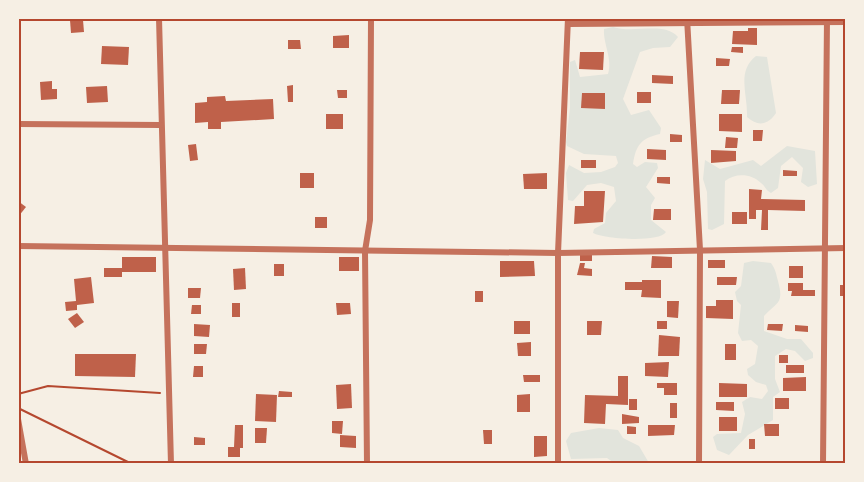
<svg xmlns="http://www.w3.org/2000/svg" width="864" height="482" viewBox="0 0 864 482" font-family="'PT Sans',sans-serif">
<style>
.green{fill:#e2e4dc}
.building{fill:#bf614a}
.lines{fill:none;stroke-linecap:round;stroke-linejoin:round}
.path{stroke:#b5482f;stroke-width:2}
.minor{stroke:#c5725c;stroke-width:6}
.neatline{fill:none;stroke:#b5482f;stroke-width:2}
</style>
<rect width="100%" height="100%" fill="#f6efe4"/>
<g class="green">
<path d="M613,27c20,7 51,-6 65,10l-8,10 -17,1 -13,4 -17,47 8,16 18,-5 12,18 -1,6c-19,4 -24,11 -27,30l4,3 8,-5 12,1 1,5 -12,19 9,11 -4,7v15l15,12c-7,11 -62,7 -73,1l1,-4 11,-6 1,-10 10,-12 -2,-14 -13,-4 -14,2 -14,16 -5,-1 -2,-27 3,-8 15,8 17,-1 14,-5 3,-4 -2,-7 -32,-2 -17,-8 -1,-4 4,-34v-46l5,-2 5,17 28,-3c5,-15 -5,-30 -4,-45z"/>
<path d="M756,56l11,1 9,56c-8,12 -18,14 -29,4 1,-23 -11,-45 9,-61z"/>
<path d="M787,146l28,5 2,33 -9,3 -7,-5 2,-14 -11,-11 -11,9 -3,22 -7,5c-6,-3 -5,-6 -10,-10 -10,-10 -26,-10 -36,-2l-1,43 -12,6 -4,-1 -1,-37 -4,-13 2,-19 15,9 33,-9 8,6z"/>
<path d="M753,261l18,2c5,7 5,11 7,18 6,23 0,20 -14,35v15l23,8h14l12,14v5l-8,3 -10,-10 -9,-2 -11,7v23l5,13 -7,5v23l-25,15 -19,20 -12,-5 -4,-13 4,-3 24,-1 4,-19 -3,-12 8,-5 12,2 6,-8 -2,-6 -10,-3 -8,-7 -1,-6 8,-5 3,-18 -7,-6 -9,1 -4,-8 3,-28 -4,-4 -2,-9 6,-6 3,-23z"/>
<polygon points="599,428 618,430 623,438 639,446 649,463 614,463 607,458 571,459 566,441 571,433"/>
</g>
<g class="building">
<polygon points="70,20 83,20 84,32 71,33"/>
<polygon points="748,28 757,28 757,45 732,44 733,31 748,31"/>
<polygon points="349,35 349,48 333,48 333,36"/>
<polygon points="288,40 300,40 301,49 288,49"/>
<polygon points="102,46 129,47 128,65 101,64"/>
<polygon points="732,47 743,47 743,53 731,52"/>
<polygon points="580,52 604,52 603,70 579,69"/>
<polygon points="716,58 730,59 729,66 716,66"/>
<polygon points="652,75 673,76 673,84 652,83"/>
<polygon points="52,81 52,89 57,89 57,99 41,100 40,82"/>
<polygon points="293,85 293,102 288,102 287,86"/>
<polygon points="107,86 108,102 87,103 86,87"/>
<polygon points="337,90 347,90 347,98 338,98"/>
<polygon points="722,90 740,90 739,104 721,104"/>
<rect x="637" y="92" width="14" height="11"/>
<polygon points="582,93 605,93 605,109 581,108"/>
<polygon points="225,96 226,101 273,99 274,119 221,122 221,129 208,129 208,122 195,123 195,103 207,102 207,97"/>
<rect x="326" y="114" width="17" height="15"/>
<polygon points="719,114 742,114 742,132 719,131"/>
<polygon points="753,130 763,130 762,141 753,141"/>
<polygon points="670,134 682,135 682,142 670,142"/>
<polygon points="726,137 738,138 737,148 725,148"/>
<polygon points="196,144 198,160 190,161 188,145"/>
<polygon points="647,149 666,150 666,160 647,159"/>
<polygon points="711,150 736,151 736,161 711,163"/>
<rect x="581" y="160" width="15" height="8"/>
<polygon points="783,170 797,171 797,176 783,176"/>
<rect x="300" y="173" width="14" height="15"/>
<polygon points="547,173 547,189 524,189 523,174"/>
<polygon points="657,177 670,177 670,184 657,183"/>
<polygon points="749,189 762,190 761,199 805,200 805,211 768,210 768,230 761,230 762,210 756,210 756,219 749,219"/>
<polygon points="584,191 605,191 603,222 574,224 575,206 584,206"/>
<polygon points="18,201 26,207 18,217"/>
<polygon points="654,209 671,209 671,220 653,220"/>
<rect x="732" y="212" width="15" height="12"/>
<rect x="315" y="217" width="12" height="11"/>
<polygon points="580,254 592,255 592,261 580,261"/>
<polygon points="652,256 672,257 672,268 651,268"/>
<polygon points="122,257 156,257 156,272 122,272 122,277 104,277 104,268 122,268"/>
<rect x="339" y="257" width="20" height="14"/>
<rect x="708" y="260" width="17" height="8"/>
<polygon points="500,261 534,261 535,276 500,277"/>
<polygon points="580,263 585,263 584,268 592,269 592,276 577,275"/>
<rect x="274" y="264" width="10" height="12"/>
<rect x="789" y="266" width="14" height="12"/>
<polygon points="245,268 246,289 234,290 233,269"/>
<polygon points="91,277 94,303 77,305 77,310 66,311 65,302 76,301 74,279"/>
<polygon points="717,277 737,277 736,285 717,285"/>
<polygon points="642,280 661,280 661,298 641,297 642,290 625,290 625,282 642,282"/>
<polygon points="788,283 803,283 803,290 815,290 815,296 791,296 792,291 788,291"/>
<rect x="840" y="285" width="6" height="11"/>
<polygon points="188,288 201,288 200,298 188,298"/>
<rect x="475" y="291" width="8" height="11"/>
<polygon points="716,300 733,300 733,319 706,318 706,306 716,306"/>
<polygon points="667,301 679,301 678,318 667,317"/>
<rect x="232" y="303" width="8" height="14"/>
<polygon points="336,303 350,303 351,314 337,315"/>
<polygon points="192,305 201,305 201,314 191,314"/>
<polygon points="77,313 84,322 75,328 68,319"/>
<rect x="514" y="321" width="16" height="13"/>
<polygon points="587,321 602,321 601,335 587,335"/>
<rect x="657" y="321" width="10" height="8"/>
<polygon points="194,324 210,325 209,337 194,336"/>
<polygon points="768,324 783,324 782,331 767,330"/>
<polygon points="795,325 808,326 808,332 795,331"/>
<polygon points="659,335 680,337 679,356 658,356"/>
<polygon points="531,342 531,356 518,356 517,343"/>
<polygon points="194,344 207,344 206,354 194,354"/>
<rect x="725" y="344" width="11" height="16"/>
<polygon points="75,354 136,354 135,377 75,376"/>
<rect x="779" y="355" width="9" height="8"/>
<polygon points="669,362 668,377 645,376 645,363"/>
<rect x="786" y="365" width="18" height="8"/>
<polygon points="194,366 203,366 203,377 193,377"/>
<polygon points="523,375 540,375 540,382 524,382"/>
<polygon points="618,376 628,376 628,405 606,404 605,424 584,423 585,395 618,396"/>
<polygon points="806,377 806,391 783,391 783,378"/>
<polygon points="657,383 677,383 677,395 664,395 664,388 657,388"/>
<polygon points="719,383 747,384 747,397 719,397"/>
<polygon points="351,384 352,408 337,409 336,385"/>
<polygon points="279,391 292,392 292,397 278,397"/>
<polygon points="256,394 277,395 276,422 255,421"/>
<polygon points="530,394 530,412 517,412 517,395"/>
<rect x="775" y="398" width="14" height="11"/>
<rect x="629" y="399" width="8" height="11"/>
<polygon points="716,402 734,402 734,411 716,410"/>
<rect x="670" y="403" width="7" height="15"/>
<polygon points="622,414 639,417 639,423 622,424"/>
<rect x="719" y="417" width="18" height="14"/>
<polygon points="332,421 343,421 342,434 332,433"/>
<polygon points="764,424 779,424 779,436 765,436"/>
<polygon points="235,425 243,425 243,448 240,448 240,457 228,457 228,447 234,447"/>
<polygon points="648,425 675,425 674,435 648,436"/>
<polygon points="627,426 636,427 636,434 627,434"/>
<polygon points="255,428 267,428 266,443 255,443"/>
<polygon points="483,430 492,430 492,444 484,444"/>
<polygon points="340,435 356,436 356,448 340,447"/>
<polygon points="534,436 547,436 547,456 534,457"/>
<polygon points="194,437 205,438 205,445 194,445"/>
<rect x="749" y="439" width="6" height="10"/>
</g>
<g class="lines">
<g class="path">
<polyline points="18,394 48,386 160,393"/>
<polyline points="18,408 132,464"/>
</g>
<g class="minor">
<polyline points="159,18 171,464"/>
<polyline points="687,18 700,250 699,464"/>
<polyline points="568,24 846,22"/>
<polyline points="18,124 161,125"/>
<polyline points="18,246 558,253 846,248"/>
<polyline points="18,419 26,464"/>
<polyline points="367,464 365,251 370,220 371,18"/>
<polyline points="558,464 558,253 568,18"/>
<polyline points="823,464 827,18"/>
</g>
</g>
<rect width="864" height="482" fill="none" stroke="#f6efe4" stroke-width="39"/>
<rect x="20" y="20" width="824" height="442" class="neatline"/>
</svg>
